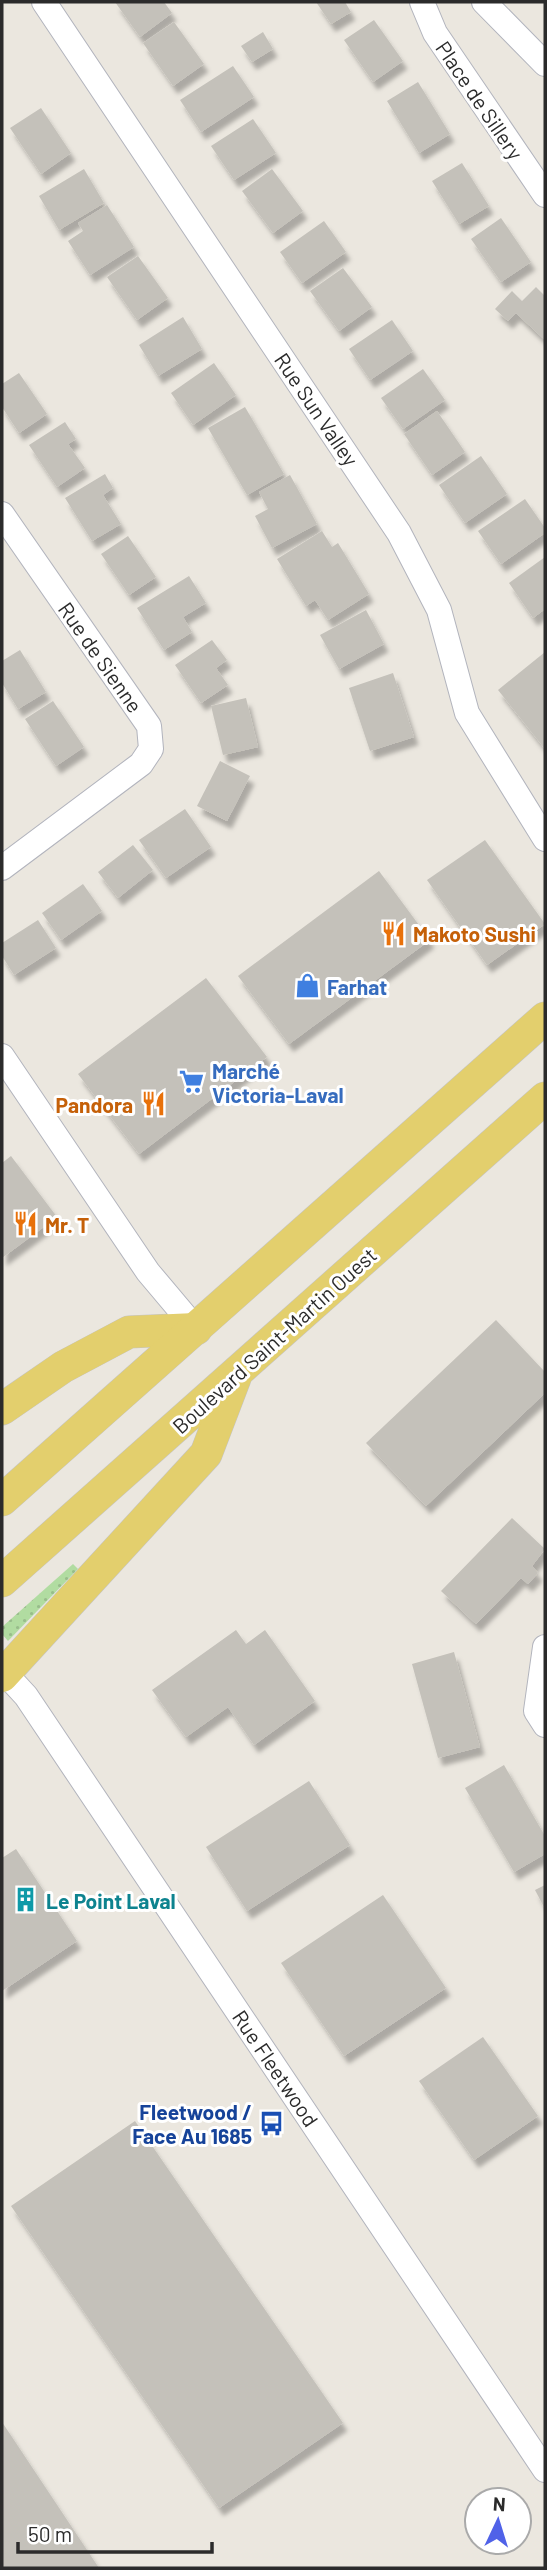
<svg xmlns="http://www.w3.org/2000/svg" width="547" height="2570" viewBox="0 0 547 2570" font-family="Barlow,sans-serif">
<style>
.grass{fill:url(#grass-dots)}
.building{fill:#c4c1ba;filter:url(#shadow)}
.lines{fill:none;stroke-linecap:round;stroke-linejoin:round}
.minor-casing{stroke:#b2b4bd;stroke-width:26}
.major-casing{stroke:#c4c4c4;stroke-width:33}
.minor{stroke:#fff;stroke-width:24}
.major{stroke:#e3cf6d;stroke-width:32}
.labels{text-anchor:middle;dominant-baseline:central;stroke-width:6;stroke-linejoin:round;paint-order:stroke}
.street-label{font-size:21px;fill:#2b2b2b;stroke:#fff}
.food-label{font-size:21px;font-weight:bold;fill:#c56008;stroke:#fff;text-anchor:start}
.shop-label{font-size:21px;font-weight:bold;fill:#366cbe;stroke:#fff;text-anchor:start}
.culture-label{font-size:21px;font-weight:bold;fill:#0d838f;stroke:#fff;text-anchor:start}
.transit-label{font-size:21px;font-weight:bold;fill:#164399;stroke:#fff;text-anchor:end}
</style>
<defs>
<pattern id="grass-dots" width="8" height="8" patternUnits="userSpaceOnUse" patternTransform="scale(1.75)"><rect width="8" height="8" fill="#b1dca1"/><path d="M2 2h.1M6 6h.1" fill="none" stroke="#98bd8b" stroke-width="1.8" stroke-linecap="round"/></pattern>
<filter id="shadow"><feDropShadow dx="4.5" dy="8" stdDeviation="2" flood-color="#0004"/></filter>
</defs>
<rect width="100%" height="100%" fill="#ebe7df"/>
<polygon class="grass" points="73,1564 78,1569 8,1641 2,1634 2,1627"/>
<g class="building">
<polygon points="115,2 164,2 172,13 140,37"/>
<polygon points="316,2 345,2 351,12 331,24"/>
<polygon points="374,20 403,61 373,82 344,40"/>
<polygon points="174,22 204,64 173,86 143,43"/>
<polygon points="263,32 273,49 252,62 241,46"/>
<polygon points="233,66 254,97 201,132 180,100"/>
<polygon points="418,82 450,134 419,153 387,101"/>
<polygon points="41,108 71,153 41,174 10,128"/>
<polygon points="253,119 276,153 234,180 211,146"/>
<polygon points="462,163 489,206 459,224 432,181"/>
<polygon points="84,169 104,203 59,230 39,196"/>
<polygon points="272,169 303,211 273,233 242,191"/>
<polygon points="107,205 134,247 90,275 68,241 83,231 78,223"/>
<polygon points="501,218 531,262 501,282 471,239"/>
<polygon points="324,221 346,252 302,283 280,252"/>
<polygon points="138,256 168,298 137,320 107,277"/>
<polygon points="343,268 372,307 339,331 310,291"/>
<polygon points="536,287 545,296 545,340 516,313 508,321 495,309 512,291 522,301"/>
<polygon points="183,317 202,349 158,376 139,345"/>
<polygon points="392,320 413,351 370,380 349,349"/>
<polygon points="214,363 236,395 193,425 171,393"/>
<polygon points="423,369 445,400 403,429 381,398"/>
<polygon points="19,373 47,414 19,433 2,407 2,384"/>
<polygon points="245,407 284,474 247,495 208,428"/>
<polygon points="437,411 465,452 432,475 404,434"/>
<polygon points="65,422 76,439 68,444 85,468 57,487 29,445"/>
<polygon points="481,456 507,494 465,523 439,485"/>
<polygon points="105,474 113,488 103,495 121,524 92,541 65,498"/>
<polygon points="290,475 317,524 272,548 255,516 268,509 259,492"/>
<polygon points="525,499 545,528 545,533 501,564 478,531"/>
<polygon points="322,531 332,547 338,543 369,594 328,620 315,600 306,606 277,559"/>
<polygon points="128,536 156,577 129,595 101,554"/>
<polygon points="545,557 545,609 533,618 509,583"/>
<polygon points="189,576 206,603 183,617 192,632 164,650 137,608"/>
<polygon points="366,610 384,644 339,669 320,635"/>
<polygon points="212,640 227,660 216,668 228,685 201,703 175,665"/>
<polygon points="20,650 46,692 18,709 2,683 2,661"/>
<polygon points="545,652 545,749 498,690"/>
<polygon points="393,673 414,737 370,751 349,688"/>
<polygon points="246,698 258,747 223,755 211,706"/>
<polygon points="53,701 84,747 56,766 25,719"/>
<polygon points="220,761 250,776 227,821 197,806"/>
<polygon points="185,809 211,847 166,878 139,840"/>
<polygon points="485,840 545,924 487,965 427,880"/>
<polygon points="133,845 153,870 118,898 98,872"/>
<polygon points="379,871 430,940 289,1044 238,976"/>
<polygon points="83,884 102,911 61,940 42,913"/>
<polygon points="38,920 56,948 14,975 2,956 2,943"/>
<polygon points="206,978 267,1057 139,1154 78,1074"/>
<polygon points="11,1156 57,1217 2,1258 2,1163"/>
<polygon points="496,1320 545,1372 545,1393 426,1506 366,1443"/>
<polygon points="512,1518 545,1549 532,1566 538,1573 528,1584 521,1578 476,1624 441,1591"/>
<polygon points="236,1630 246,1644 265,1630 315,1701 254,1745 228,1707 186,1737 152,1690"/>
<polygon points="454,1652 480,1747 438,1758 412,1664"/>
<polygon points="504,1765 545,1836 545,1854 514,1872 465,1788"/>
<polygon points="309,1781 350,1845 247,1911 206,1847"/>
<polygon points="16,1849 77,1941 2,1991 2,1858"/>
<polygon points="545,1885 545,1909 535,1890"/>
<polygon points="383,1895 446,1988 344,2056 281,1963"/>
<polygon points="483,2037 538,2116 474,2160 419,2081"/>
<polygon points="135,2121 343,2423 219,2508 11,2206"/>
<polygon points="2,2422 99,2568 2,2568"/>
</g>
<g class="lines">
<defs>
<g id="minor">
<polyline points="44,2 399,533 439,610 467,713 545,839"/>
<polyline points="422,2 435,33 545,195"/>
<polyline points="484,2 545,64"/>
<polyline points="2,514 149,726 151,749 141,764 2,868"/>
<polyline points="2,1056 148,1272 196,1329"/>
<polyline points="545,1647 536,1711 545,1725"/>
<polyline points="2,1670 26,1696 545,2470"/>
</g>
<g id="major">
<polyline points="2,1409 63,1367 129,1332 196,1329"/>
<polyline points="2,1500 545,1018"/>
<polyline points="2,1581 545,1098"/>
<polyline points="2,1676 206,1454 235,1378"/>
</g>
</defs>
<use href="#minor" class="minor-casing"/>
<use href="#major" class="major-casing"/>
<use href="#minor" class="minor"/>
<use href="#major" class="major"/>
</g>
<defs>
<symbol id="restaurant-bare" viewBox="-9 -9 18 18"><path d="M-5-6h1v4h1v-4h1v4h1v-4h1v5L-1.5 .5V6h-2V.5L-5-1ZM5-6V6H3V1.5H1.5Q1.5-4 5-6Z" fill="#e8710a" stroke="#fff" stroke-width="2.5" paint-order="stroke"/></symbol>
<symbol id="shop-bare" viewBox="-9 -9 18 18"><path d="M-5-2.5h2.3a2.7 3.5 0 0 1 5.4 0H5L5.5 6h-11ZM-1.5-2.5h3a1.5 2.3 0 0 0-3 0Z" fill="#3f7fe0" stroke="#fff" stroke-width="2.5" paint-order="stroke"/></symbol>
<symbol id="supermarket-bare" viewBox="-9 -9 18 18"><path d="M-6-5.5h2.5l.6 2H6L4.5 2H-2.5L-4.4-4H-6ZM-1.5 3.2a1.3 1.3 0 1 0 .1 0ZM3 3.2a1.3 1.3 0 1 0 .1 0Z" fill="#3f7fe0" stroke="#fff" stroke-width="2.5" paint-order="stroke"/></symbol>
<symbol id="building-bare" viewBox="-9 -9 18 18"><path d="M-4-6H4V6H1V3H-1V6H-4ZM-2.5-4.3h1.7v1.8h-1.7ZM.8-4.3h1.7v1.8H.8ZM-2.5-1h1.7V.8h-1.7ZM.8-1h1.7V.8H.8Z" fill="#0f9aa8" stroke="#fff" stroke-width="2.5" paint-order="stroke"/></symbol>
<symbol id="bus-bare" viewBox="-9 -9 18 18"><path d="M-5-6H5V4H4V6H2V4H-2V6H-4V4H-5ZM-3.5-4V0h7V-4ZM-3.5 1.2v1.5H-2V1.2ZM2 1.2v1.5H3.5V1.2Z" fill="#1a4fb4" stroke="#fff" stroke-width="2.5" paint-order="stroke"/></symbol>
</defs>
<g fill-rule="evenodd">
<use href="#restaurant-bare" x="376" y="916" width="35" height="35"/>
<use href="#shop-bare" x="290" y="968" width="35" height="35"/>
<use href="#supermarket-bare" x="174" y="1064" width="35" height="35"/>
<use href="#restaurant-bare" x="136" y="1086" width="35" height="35"/>
<use href="#restaurant-bare" x="8" y="1206" width="35" height="35"/>
<use href="#building-bare" x="8" y="1882" width="35" height="35"/>
<use href="#bus-bare" x="254" y="2106" width="35" height="35"/>
</g>
<g class="labels">
<g class="street-label">
<text transform="translate(480 100) rotate(56)">Place de Sillery</text>
<text transform="translate(317 409) rotate(56)">Rue Sun Valley</text>
<text transform="translate(101 657) rotate(55)">Rue de Sienne</text>
<text transform="translate(274 1340) rotate(-42)">Boulevard Saint-Martin Ouest</text>
<text transform="translate(276 2068) rotate(56)">Rue Fleetwood</text>
</g>
<g class="food-label">
<text x="413" y="933">Makoto Sushi</text>
<text x="133" y="1104" text-anchor="end">Pandora</text>
<text x="45" y="1224">Mr. T</text>
</g>
<g class="shop-label">
<text x="327" y="986">Farhat</text>
<text x="212" y="1070">Marché<tspan x="212" dy="24">Victoria-Laval</tspan></text>
</g>
<g class="culture-label">
<text x="46" y="1900">Le Point Laval</text>
</g>
<g class="transit-label">
<text x="252" y="2111">Fleetwood /<tspan x="252" dy="24">Face Au 1685</tspan></text>
</g>
</g>
<rect width="547" height="2570" fill="none" stroke="#2b2b2b" stroke-width="7"/>
<g transform="translate(498 2521) rotate(4)"><circle r="33" fill="#ffffff" stroke="#aaaaaa" stroke-width="2"/>
<path d="M0-5L12 26L0 18L-12 26Z" fill="#5062e8"/>
<text y="-10" font-size="19" font-weight="bold" text-anchor="middle" fill="#2b2b2b">N</text>
</g>
<path d="M18 2542v10h194v-10" fill="none" stroke="#2b2b2b" stroke-width="3.5"/>
<text x="28" y="2542" font-size="21" fill="#2b2b2b" stroke="#ffffff" stroke-width="5" paint-order="stroke">50 m</text>
</svg>
